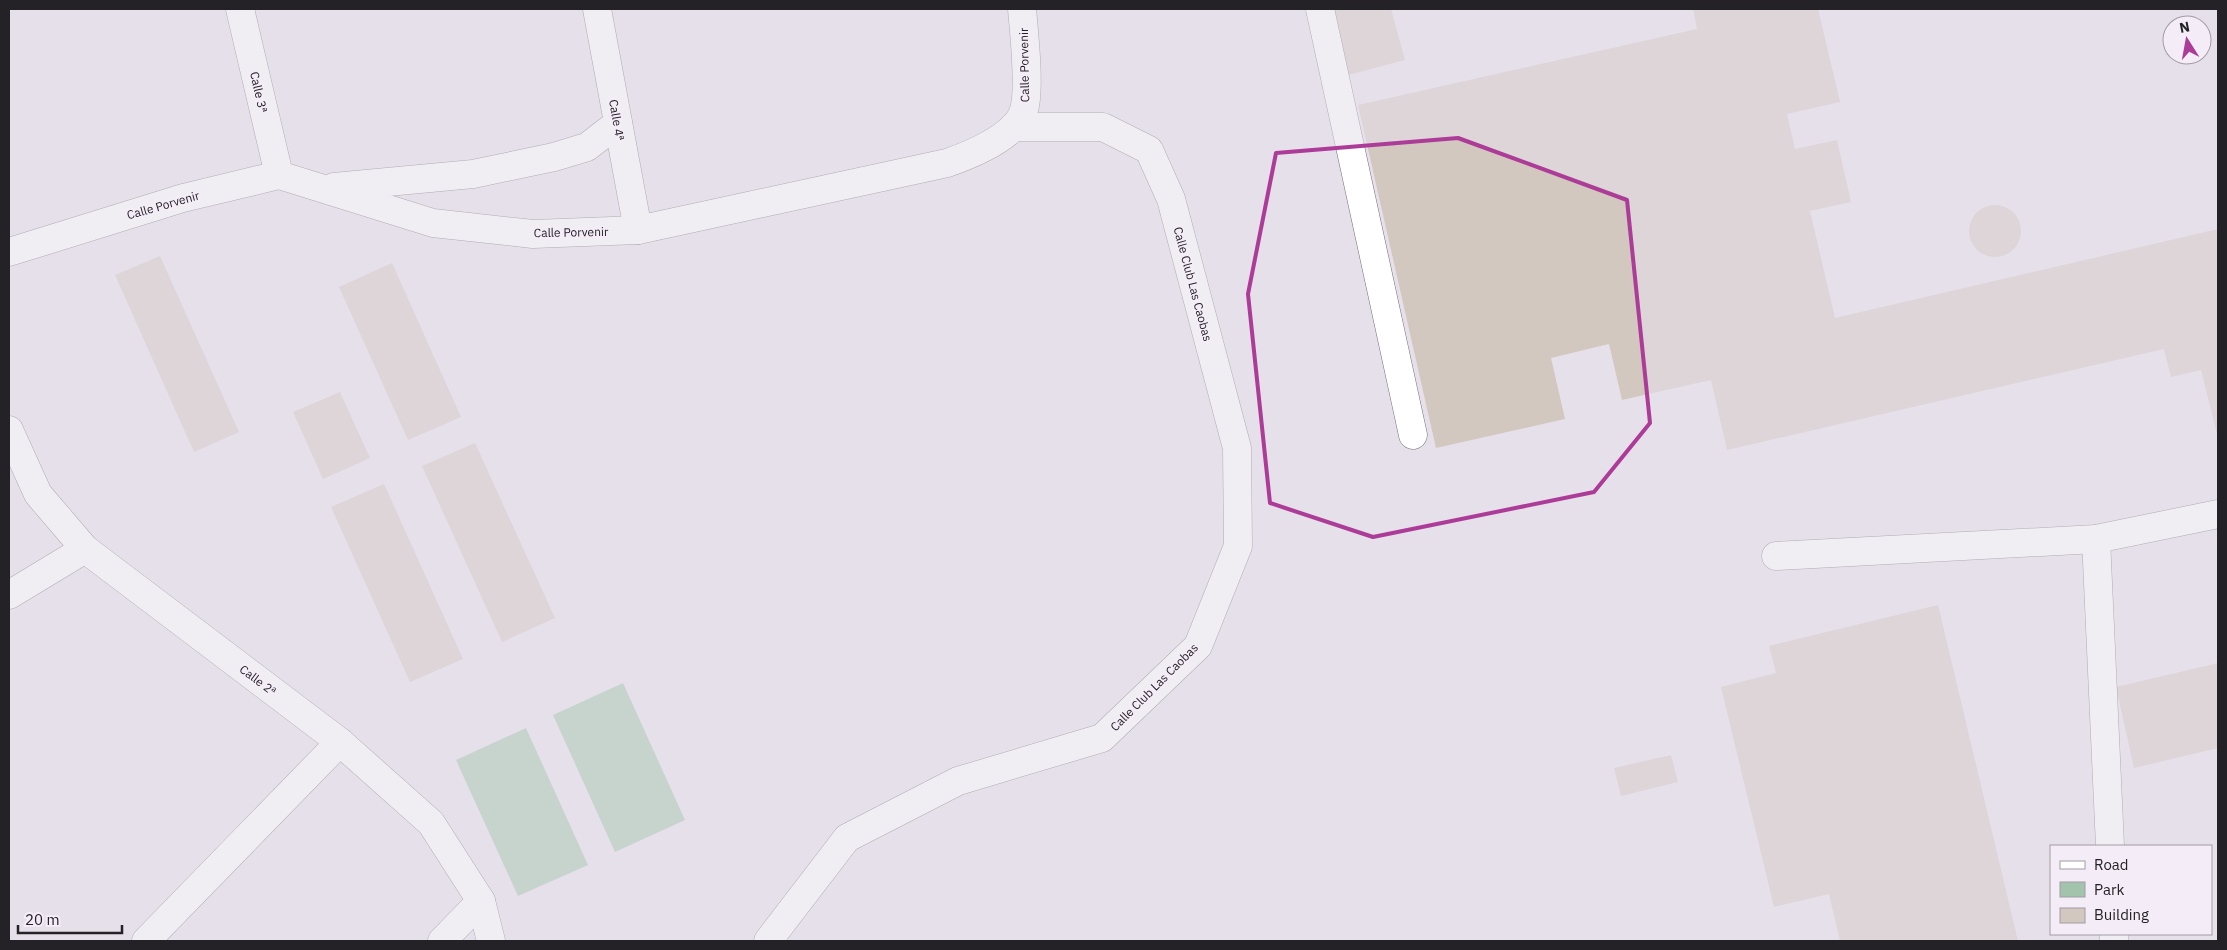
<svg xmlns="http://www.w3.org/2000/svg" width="2227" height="950" viewBox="0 0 2227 950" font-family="'IBM Plex Sans',sans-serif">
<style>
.green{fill:#a2c4ac}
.building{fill:#d3c8c0}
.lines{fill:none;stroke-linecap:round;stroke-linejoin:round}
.minor-casing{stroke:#726c76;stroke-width:29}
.minor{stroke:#fff;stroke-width:28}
.marked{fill:none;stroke:#ac3c98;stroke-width:4;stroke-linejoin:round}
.labels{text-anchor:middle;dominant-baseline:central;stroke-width:4;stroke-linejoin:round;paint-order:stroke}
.street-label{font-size:12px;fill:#242226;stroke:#f4edf8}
</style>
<rect width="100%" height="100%" fill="#e6e0ea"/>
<g class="green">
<polygon points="623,683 685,820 615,852 553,715"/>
<polygon points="526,728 588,865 518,896 456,760"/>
</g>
<g class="building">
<polygon points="1330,9 1391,9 1405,60 1348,75"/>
<polygon points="1693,9 1818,9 1840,102 1787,114 1795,149 1837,140 1851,202 1810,211 1835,318 2218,229 2218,438 2201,370 2171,377 2164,349 1727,450 1711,380 1622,400 1609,344 1551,358 1565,419 1436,448 1358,105 1697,29"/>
<circle cx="1995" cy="231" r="26"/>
<polygon points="160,256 239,432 194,452 115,275"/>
<polygon points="392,263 461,417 408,440 339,287"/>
<polygon points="340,392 370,458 323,479 293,412"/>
<polygon points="475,443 555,618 502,642 422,466"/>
<polygon points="384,484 463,659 410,682 331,507"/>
<polygon points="1938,605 2018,941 1840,941 1829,894 1774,907 1721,687 1776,673 1769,646"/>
<polygon points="2218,663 2218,748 2134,768 2116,687"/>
<polygon points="1671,755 1678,782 1621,796 1614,768"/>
</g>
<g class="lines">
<defs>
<g id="minor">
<polyline points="240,9 279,175"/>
<polyline points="597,9 638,230"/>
<polyline points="1320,9 1413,435"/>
<polyline points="334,187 473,174 554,157 587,147 618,123"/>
<path d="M9,252l174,-54 96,-23 154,48 100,11 105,-4 309,-67c23,-8 67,-26 76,-50 8,-20 1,-81 -1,-104"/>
<polyline points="9,430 38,494 85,549 340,742 431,823 481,901 491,941"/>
<polyline points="2096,539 2110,846"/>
<polyline points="1776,556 2096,539 2218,514"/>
<polyline points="9,595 85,549"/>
<polyline points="2114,934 2114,941"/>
<polyline points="146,941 340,742"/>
<polyline points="442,941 481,901"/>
<polyline points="768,941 847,838 958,781 1102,738 1198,646 1238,546 1237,448 1171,199 1149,150 1103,127 1013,127"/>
</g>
</defs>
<use href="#minor" class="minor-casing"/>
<use href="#minor" class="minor"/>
</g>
<path d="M0 0H2227V950H0ZM1458,138l169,62 23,223 -56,69 -221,45 -103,-34 -22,-209 28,-141z" fill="#e6e0ea" fill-opacity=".55" fill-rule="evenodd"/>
<path class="marked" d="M1458,138l169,62 23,223 -56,69 -221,45 -103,-34 -22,-209 28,-141z"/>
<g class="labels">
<g class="street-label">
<text transform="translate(1024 65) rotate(-91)">Calle Porvenir</text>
<text transform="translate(259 92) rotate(77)">Calle 3ª</text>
<text transform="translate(617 120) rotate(80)">Calle 4ª</text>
<text transform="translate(163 205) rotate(-16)">Calle Porvenir</text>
<text transform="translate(571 232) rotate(-1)">Calle Porvenir</text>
<text transform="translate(1193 284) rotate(75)">Calle Club Las Caobas</text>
<text transform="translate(258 680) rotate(37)">Calle 2ª</text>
<text transform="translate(1154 687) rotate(-45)">Calle Club Las Caobas</text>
</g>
</g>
<rect width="2227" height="950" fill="none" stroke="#242226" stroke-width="20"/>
<rect x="2050" y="845" width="162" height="90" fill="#f4edf8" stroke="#a19ca4"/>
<rect x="2060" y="861" width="25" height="8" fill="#ffffff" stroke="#a19ca4"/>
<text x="2094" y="870" font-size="15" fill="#242226">Road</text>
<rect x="2060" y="882" width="25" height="15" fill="#a2c4ac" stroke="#a19ca4"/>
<text x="2094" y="895" font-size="15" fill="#242226">Park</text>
<rect x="2060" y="908" width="25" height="15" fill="#d3c8c0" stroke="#a19ca4"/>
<text x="2094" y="920" font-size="15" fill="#242226">Building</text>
<g transform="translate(2187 40) rotate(349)"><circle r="24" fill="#f4edf8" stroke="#a19ca4"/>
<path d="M0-4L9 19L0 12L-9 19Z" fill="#ac3c98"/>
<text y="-8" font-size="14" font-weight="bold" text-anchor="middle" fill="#242226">N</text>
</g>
<path d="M18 925v8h104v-8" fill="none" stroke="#242226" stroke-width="2.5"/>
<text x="25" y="925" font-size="15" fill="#242226" stroke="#f4edf8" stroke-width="4" paint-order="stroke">20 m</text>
</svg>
